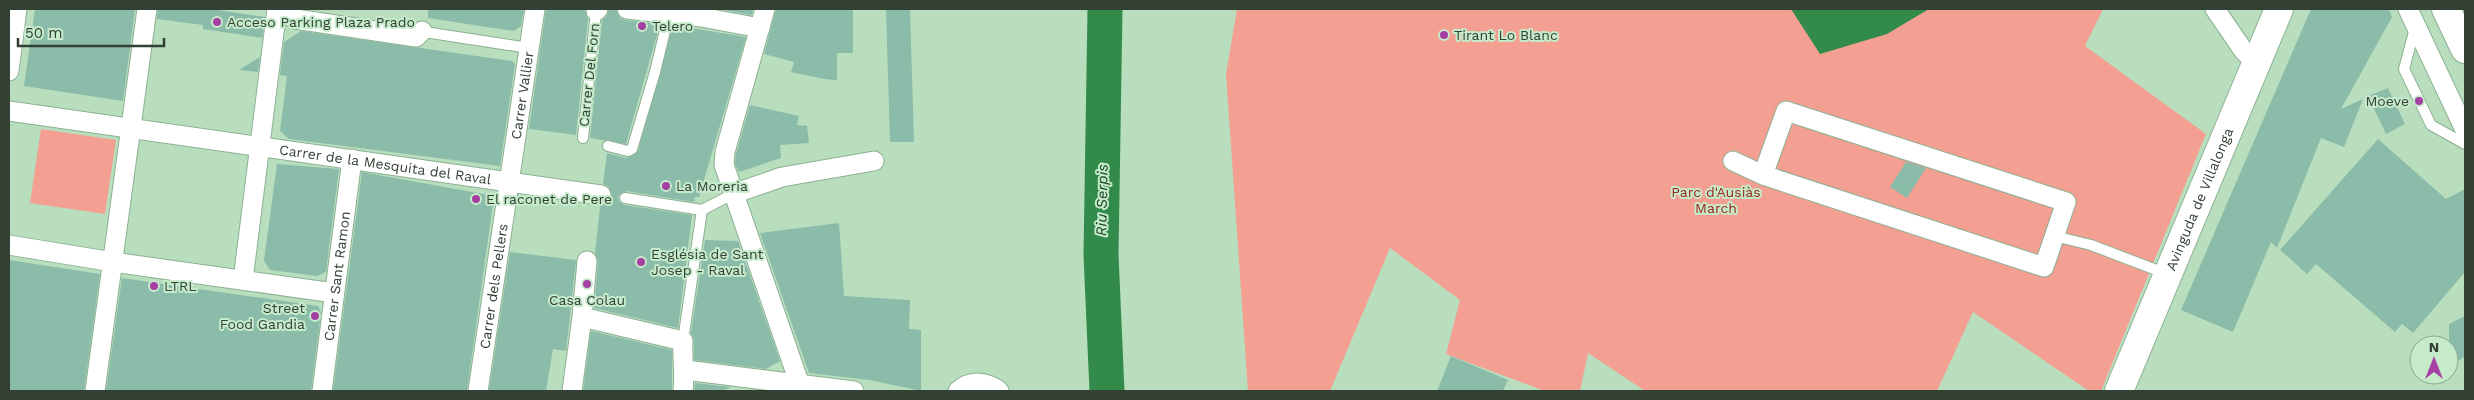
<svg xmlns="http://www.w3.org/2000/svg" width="2474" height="400" viewBox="0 0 2474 400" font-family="'Work Sans',sans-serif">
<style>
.green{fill:#f39f92}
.water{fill:#338b4b}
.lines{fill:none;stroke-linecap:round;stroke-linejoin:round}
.river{stroke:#338b4b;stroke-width:35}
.building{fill:#8bbba9}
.lane-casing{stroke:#8cb092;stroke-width:12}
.street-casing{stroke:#8cb092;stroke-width:21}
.secondary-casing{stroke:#8cb092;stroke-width:30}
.lane{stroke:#fff;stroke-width:10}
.street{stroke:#fff;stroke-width:19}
.secondary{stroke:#fff;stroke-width:28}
.poi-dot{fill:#a63fa2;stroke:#c6ebcb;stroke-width:2}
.labels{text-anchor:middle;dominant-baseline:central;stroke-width:4;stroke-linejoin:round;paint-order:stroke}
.poi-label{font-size:14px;fill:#324134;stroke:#c6ebcb;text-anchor:start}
.street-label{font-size:14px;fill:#324134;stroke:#c6ebcb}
.park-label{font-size:14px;fill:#99261c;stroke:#c6ebcb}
.water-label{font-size:15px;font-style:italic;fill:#174422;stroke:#c6ebcb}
</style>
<rect width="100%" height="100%" fill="#b9debe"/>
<g class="green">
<polygon points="1237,9 2103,9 2085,46 2206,134 2101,391 2089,391 1973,312 1937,391 1645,391 1588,353 1580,391 1545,391 1446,354 1460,300 1390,248 1330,391 1248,391 1226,74"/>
<polygon points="41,129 116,140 105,214 30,203"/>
</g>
<polygon class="water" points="1791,9 1929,9 1887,34 1820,54"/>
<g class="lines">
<polyline class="river" points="1105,9 1101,255 1107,391"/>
</g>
<g class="building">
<polygon points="35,9 135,9 123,101 24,86"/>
<polygon points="158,9 212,9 265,17 262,38 203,29 203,25 157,19"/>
<polygon points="428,9 524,9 521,26 514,31 428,18"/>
<polygon points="546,9 585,9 588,19 576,135 529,129"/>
<polygon points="609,9 616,9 620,18 625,20 660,24 626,144 590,138 602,20 606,17"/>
<polygon points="718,9 753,9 752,15"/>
<polygon points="776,9 853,9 853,53 837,53 837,80 824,79 791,72 794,62 764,54"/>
<polygon points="886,9 910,9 914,142 890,142"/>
<polygon points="2311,9 2389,9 2392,17 2341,109 2363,99 2344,147 2321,138 2277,248 2271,242 2233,332 2181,310"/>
<polygon points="673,25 746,37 699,197 695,197 694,202 626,191 618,196 619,201 624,205 692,215 678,328 594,308 598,262 595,254 600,206 610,202 612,196 608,186 603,184 607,153 627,158 638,151"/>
<polygon points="301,31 512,61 515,64 500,166 289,139 280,131 287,76 280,75 284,42"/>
<polygon points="260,57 258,72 239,70"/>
<polygon points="2388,88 2405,124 2386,134 2368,96"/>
<polygon points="750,105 799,116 797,125 807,126 809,143 780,145 781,158 739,172 735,164 736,154"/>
<polygon points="2378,139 2446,199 2465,189 2465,272 2413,333 2402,324 2395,332 2316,264 2307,274 2280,250"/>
<polygon points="1906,162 1926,168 1907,198 1890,187"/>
<polygon points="277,164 339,169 326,272 317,276 270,270 264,261"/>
<polygon points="362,172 494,196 467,391 333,391"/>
<polygon points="839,223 844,296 910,300 909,329 921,330 921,391 870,380 809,373 760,233"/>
<polygon points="705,240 738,241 780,361 766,369 694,360 694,341 691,333"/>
<polygon points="510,252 576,260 566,351 553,349 546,391 489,391"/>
<polygon points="9,260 100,274 84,391 9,391"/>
<polygon points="122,278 318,306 321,312 311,391 106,391"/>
<polygon points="2465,316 2465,357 2449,365 2449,324"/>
<polygon points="591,331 672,350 672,391 583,391"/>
<polygon points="1451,356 1508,380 1503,391 1437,391"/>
<polygon points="695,383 731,387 722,391 694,391"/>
</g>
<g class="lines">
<defs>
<g id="lane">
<polyline points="2415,28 2404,69 2431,125 2465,144"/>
<polyline points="418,31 529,48"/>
<polyline points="583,138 596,11"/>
<polyline points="608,146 628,151 632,149 655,72 669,14"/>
<polyline points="625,198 702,210 733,194"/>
<polyline points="2054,236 2091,245 2167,274"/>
<polyline points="683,341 702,210"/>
</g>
<g id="street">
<polyline points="279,9 295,19 416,37 422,31"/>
<polyline points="627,9 701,17 760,28"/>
<polyline points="765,9 725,152 724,165 802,391"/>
<polyline points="2215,9 2243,50 2257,64"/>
<polyline points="2408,9 2465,130"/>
<polyline points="596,11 598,9"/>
<polyline points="9,71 17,9"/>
<path id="s1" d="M9,111l592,84"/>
<polyline points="1733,161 1763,175 2044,267 2066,202 1786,111 1763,175"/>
<polyline points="733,194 782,177 874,161"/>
<polyline points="9,245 113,262 334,293"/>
<path d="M587,261l-5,56 101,24c-1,17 2,33 0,50"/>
<polyline points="243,280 277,9"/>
<polyline points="685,370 854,391"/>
<polyline points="95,391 147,9"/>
<path id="s2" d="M322,391l30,-232"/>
<path id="s3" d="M478,391l57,-382"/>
<polyline points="572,391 582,317"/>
<path d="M958,391c12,-11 29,-10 41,0"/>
</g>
<g id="secondary">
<polyline points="2446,9 2465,49"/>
<path id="s4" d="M2119,391l160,-382"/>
</g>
</defs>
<use href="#lane" class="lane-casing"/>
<use href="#street" class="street-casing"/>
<use href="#secondary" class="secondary-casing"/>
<use href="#lane" class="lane"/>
<use href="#street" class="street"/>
<use href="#secondary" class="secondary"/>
</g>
<g class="poi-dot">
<circle cx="217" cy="22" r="5"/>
<circle cx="642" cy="26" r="5"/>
<circle cx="1444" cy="35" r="5"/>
<circle cx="2419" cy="101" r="5"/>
<circle cx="666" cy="186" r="5"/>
<circle cx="476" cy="199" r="5"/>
<circle cx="641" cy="262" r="5"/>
<circle cx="587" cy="284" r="5"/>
<circle cx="154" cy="286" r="5"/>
<circle cx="315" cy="316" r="5"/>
</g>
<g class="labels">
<g class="poi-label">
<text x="227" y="22">Acceso Parking Plaza Prado</text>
<text x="652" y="26">Telero</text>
<text x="1454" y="35">Tirant Lo Blanc</text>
<text x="2409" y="101" text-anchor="end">Moeve</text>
<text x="676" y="186">La Moreria</text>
<text x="486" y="199">El raconet de Pere</text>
<text x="651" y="254">Església de Sant<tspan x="651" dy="16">Josep - Raval</tspan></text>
<text x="164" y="286">LTRL</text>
<text x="587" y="300" text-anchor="middle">Casa Colau</text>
<text x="305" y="308" text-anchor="end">Street<tspan x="305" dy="16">Food Gandia</tspan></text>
</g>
<g class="street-label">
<text transform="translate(589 75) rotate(-84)">Carrer Del Forn</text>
<text stroke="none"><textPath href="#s3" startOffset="299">Carrer Vallier</textPath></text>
<text stroke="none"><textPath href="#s1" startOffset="380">Carrer de la Mesquita del Raval</textPath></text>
<text stroke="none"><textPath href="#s4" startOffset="208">Avinguda de Villalonga</textPath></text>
<text stroke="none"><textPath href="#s2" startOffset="116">Carrer Sant Ramon</textPath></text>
<text stroke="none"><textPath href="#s3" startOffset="106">Carrer dels Pellers</textPath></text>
</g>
<g class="park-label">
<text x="1716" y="192">Parc d'Ausiàs<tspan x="1716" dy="16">March</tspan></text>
</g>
<g class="water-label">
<text transform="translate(1102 200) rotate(-89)">Riu Serpis</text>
</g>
</g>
<rect width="2474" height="400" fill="none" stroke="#324134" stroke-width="20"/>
<g transform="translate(2434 360)"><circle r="24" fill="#c6ebcb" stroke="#8ba78f"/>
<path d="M0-4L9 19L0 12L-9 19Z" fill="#a63fa2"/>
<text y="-8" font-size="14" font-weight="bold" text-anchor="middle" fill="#324134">N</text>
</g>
<path d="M18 38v8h146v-8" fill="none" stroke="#324134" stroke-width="2.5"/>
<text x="25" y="38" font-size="15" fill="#324134" stroke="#c6ebcb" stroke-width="4" paint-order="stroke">50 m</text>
</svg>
